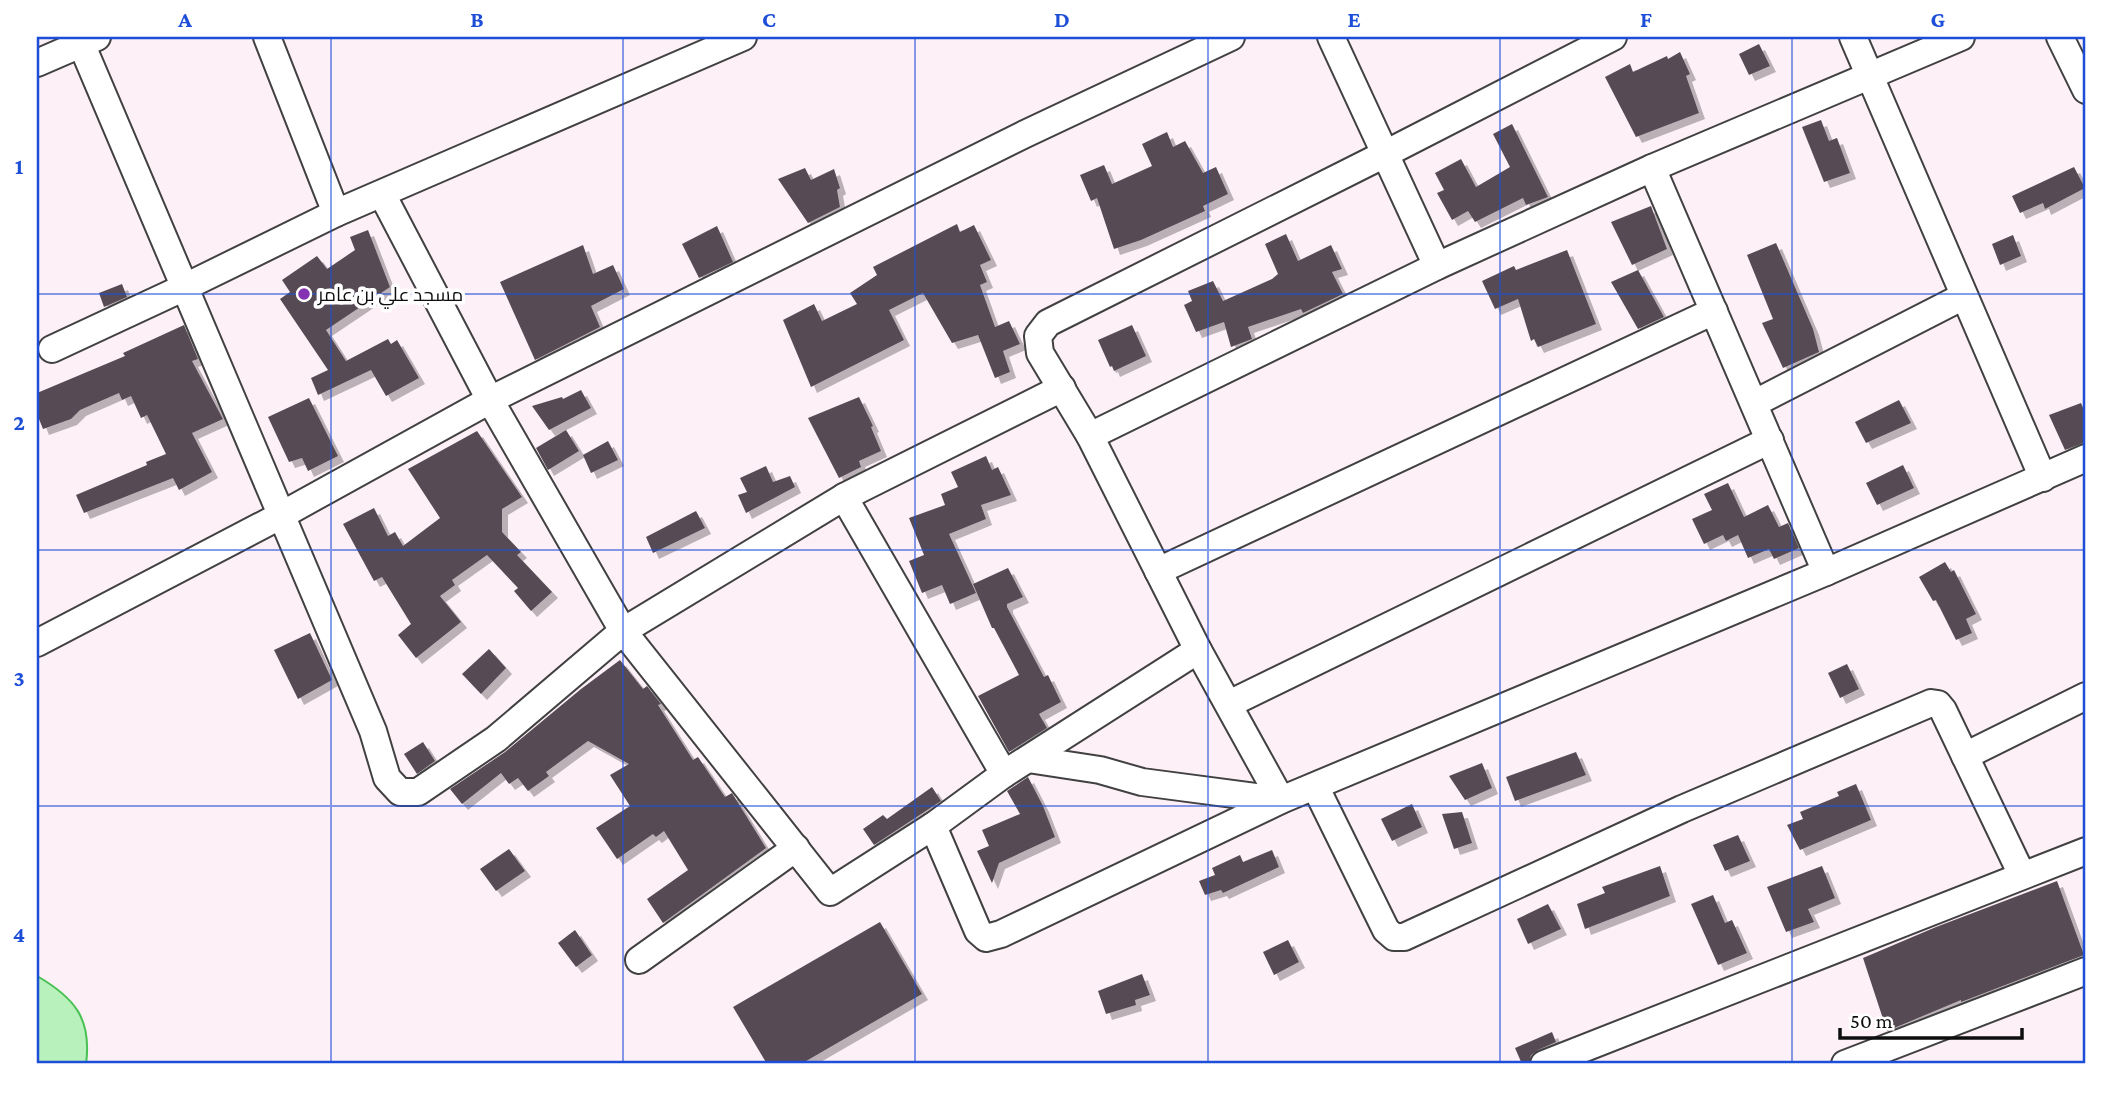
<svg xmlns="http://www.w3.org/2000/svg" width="2123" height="1101" viewBox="0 0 2123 1101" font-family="'Crimson Pro',Cairo,serif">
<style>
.water{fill:#b9f1bd;stroke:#47c151;stroke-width:2}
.building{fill:#564b55;filter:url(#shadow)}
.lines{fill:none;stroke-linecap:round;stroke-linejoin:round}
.minor-casing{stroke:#414141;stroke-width:30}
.minor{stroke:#fff;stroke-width:26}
.grid{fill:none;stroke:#1d4ed8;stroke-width:2;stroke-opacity:0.55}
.poi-dot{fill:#8432b2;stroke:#fff;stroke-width:2.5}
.labels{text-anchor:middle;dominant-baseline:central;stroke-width:7;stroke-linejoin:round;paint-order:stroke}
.poi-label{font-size:19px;fill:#0e0e0e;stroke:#fff;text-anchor:start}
.neatline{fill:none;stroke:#1d4ed8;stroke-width:2.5}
.grid-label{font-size:23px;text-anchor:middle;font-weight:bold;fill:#1d4ed8}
</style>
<defs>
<filter id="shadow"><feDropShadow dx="6" dy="6" stdDeviation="0" flood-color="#0004"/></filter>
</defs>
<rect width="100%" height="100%" fill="#fef0f7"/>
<path class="water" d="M37,976c38,22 55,43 49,88h-49z"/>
<g class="building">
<polygon points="1759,44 1770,66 1749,75 1739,54"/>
<polygon points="1680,52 1690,74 1686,76 1699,113 1636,137 1605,77 1630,64 1633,72 1667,56 1668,59"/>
<polygon points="1821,120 1829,141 1837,138 1850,173 1824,182 1802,127"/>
<polygon points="1512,124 1548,197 1526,205 1523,198 1475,222 1468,211 1452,220 1437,193 1444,190 1435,173 1461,159 1476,187 1510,167 1493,134"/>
<polygon points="1167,132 1173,147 1185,141 1203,173 1216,167 1228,194 1203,206 1205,211 1141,240 1114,249 1097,198 1091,201 1080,175 1104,165 1112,184 1152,166 1142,144"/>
<polygon points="2074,167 2085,188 2045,209 2043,203 2020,213 2012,196"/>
<polygon points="805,168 811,180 834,169 840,188 837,190 840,207 808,223 778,179"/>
<polygon points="1651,206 1667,249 1632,265 1611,222"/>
<polygon points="957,224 960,232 974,225 991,260 980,265 987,282 980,285 995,327 1009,321 1020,344 1003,351 1010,372 995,378 978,335 952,343 923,293 889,310 904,340 811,387 783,320 814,304 822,321 857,304 850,293 877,275 873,267"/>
<polygon points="717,226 733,262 699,278 682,244"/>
<polygon points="368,230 390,287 326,330 346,361 388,339 391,344 397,340 419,378 386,396 371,370 318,395 311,378 328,370 280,299 290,292 282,280 317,256 327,269 355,250 350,237"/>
<polygon points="1286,234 1298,261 1331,245 1342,269 1332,272 1343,294 1303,313 1301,309 1248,327 1252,339 1231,347 1224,322 1196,332 1184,305 1192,301 1188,291 1213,281 1223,301 1272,279 1278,274 1265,244"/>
<polygon points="2013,235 2021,256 2000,265 1992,244"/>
<polygon points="1776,243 1813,329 1819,352 1783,368 1762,323 1773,319 1747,255"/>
<polygon points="583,245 593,274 613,265 624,289 591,306 600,327 535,360 500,282"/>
<polygon points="1567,250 1596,324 1538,347 1534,339 1531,341 1518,299 1495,309 1482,281 1514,266 1516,270"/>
<polygon points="1638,270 1664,317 1638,329 1611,282"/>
<polygon points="122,284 127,297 104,307 99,293"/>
<polygon points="184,325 198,359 192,361 223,419 192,433 212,472 179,490 173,478 84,513 76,495 147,465 146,462 166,454 147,415 141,418 131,396 122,400 119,393 80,410 71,419 43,429 37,414 37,393 125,356 123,353"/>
<polygon points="1132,325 1146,356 1114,371 1112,366 1110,367 1098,340"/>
<polygon points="581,390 591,408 549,430 532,406 562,397 563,399"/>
<polygon points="859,397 873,426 871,427 881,451 859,461 861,467 839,478 808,418"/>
<polygon points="309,398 338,456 308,471 302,458 289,462 268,417"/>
<polygon points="1899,400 1911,423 1866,443 1855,422"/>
<polygon points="2081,403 2086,415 2086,442 2065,450 2049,415"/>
<polygon points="566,430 579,451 548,470 536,448"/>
<polygon points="477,431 522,497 502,509 502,532 521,552 517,555 552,592 531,611 514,591 518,588 487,555 452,580 455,585 440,596 461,622 416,658 398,635 411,624 382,577 374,581 343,524 374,508 388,536 395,532 403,546 440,518 408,469"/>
<polygon points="608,441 618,460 591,473 583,455"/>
<polygon points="986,456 992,470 998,467 1011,495 981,505 986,519 949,534 976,593 950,604 942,585 922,593 909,561 924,555 909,518 945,505 941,494 958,487 951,472"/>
<polygon points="1903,465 1914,488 1877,505 1866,483"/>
<polygon points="766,466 773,482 790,476 795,487 746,513 738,495 747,492 740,478"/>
<polygon points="1728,483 1744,517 1768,505 1779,527 1788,523 1799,548 1774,559 1769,549 1748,558 1738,535 1726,541 1723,535 1704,544 1692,519 1712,510 1704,494"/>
<polygon points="696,511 705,528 653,553 646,537"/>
<polygon points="1945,562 1951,572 1954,570 1976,614 1966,619 1972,633 1956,640 1936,600 1933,601 1919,577"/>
<polygon points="1008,568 1023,597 1007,604 1007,607 1044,677 1048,675 1061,702 1039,714 1047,728 1009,752 978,696 1019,675 994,628 992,628 973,584"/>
<polygon points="310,633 332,680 298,699 274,650"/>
<polygon points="489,649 506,668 481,694 462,674"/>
<polygon points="620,660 643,689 647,686 661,704 658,705 693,760 698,757 725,797 732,793 766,848 663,923 647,899 688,870 664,831 656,837 653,834 617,859 596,828 630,806 610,775 629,764 588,741 546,772 549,776 528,791 518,778 509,784 501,773 462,804 450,789 505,752 581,689"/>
<polygon points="1847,664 1859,689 1840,698 1828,673"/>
<polygon points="423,742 435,761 417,774 404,754"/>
<polygon points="1576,752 1586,775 1515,801 1506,777"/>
<polygon points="1482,763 1492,788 1465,800 1449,776"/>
<polygon points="1028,777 1043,806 1055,837 999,863 992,883 977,851 989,846 982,830 1020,814 1007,791"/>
<polygon points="1856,784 1871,820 1800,850 1787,825 1803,819 1800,812 1839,796 1837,792"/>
<polygon points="932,787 941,801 874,845 863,829 883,815 887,819"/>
<polygon points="1412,804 1422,827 1392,841 1381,819"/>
<polygon points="1462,812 1472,843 1454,849 1442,814"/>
<polygon points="1738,835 1750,861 1725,871 1713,845"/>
<polygon points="509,849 525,871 496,891 480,869"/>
<polygon points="1272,850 1279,867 1223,893 1221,890 1205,895 1199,881 1215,875 1212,868 1240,855 1243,862"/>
<polygon points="1660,866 1670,896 1585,929 1577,904 1605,893 1602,887"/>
<polygon points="1822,866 1835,898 1808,909 1814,922 1786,932 1767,887"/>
<polygon points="2057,881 2084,955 1961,1002 1961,1000 1887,1031 1863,958 1936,927"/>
<polygon points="1713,895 1725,923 1732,920 1747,953 1718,965 1691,904"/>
<polygon points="1548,904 1561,929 1528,944 1517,919"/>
<polygon points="880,922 922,994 801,1064 767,1064 733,1007"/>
<polygon points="575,930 592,955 576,967 558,943"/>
<polygon points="1288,940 1299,962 1274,975 1263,952"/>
<polygon points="1142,974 1150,995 1135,1000 1136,1005 1106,1014 1098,991"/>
<polygon points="1552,1032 1556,1042 1538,1050 1531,1055 1529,1064 1522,1064 1515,1048"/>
</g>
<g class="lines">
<defs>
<g id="minor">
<polyline points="267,37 336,213"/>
<polyline points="1331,37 1437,266"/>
<polyline points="1853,37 2043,478"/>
<polyline points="2060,37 2086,90"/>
<polyline points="81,43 373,731 387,778 400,792 418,792 496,739 623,631 844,497 1062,388"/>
<polyline points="37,63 97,37"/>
<polyline points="1652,168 1826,572"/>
<polyline points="382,194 490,400 623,631 830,892 933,826 1004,774 1198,650"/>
<polyline points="52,349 183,288 336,213 743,37"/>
<polyline points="1755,403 1964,296"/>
<polyline points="1090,436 1437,266 1652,168 1961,37"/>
<polyline points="844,497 1004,774"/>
<polyline points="1158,571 1714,311"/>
<polyline points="37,643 280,516 490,400 1025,134 1231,37"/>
<polyline points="1229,704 1770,440"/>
<polyline points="1965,756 2086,696"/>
<polyline points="1028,759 1100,770 1142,782 1279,800"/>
<polyline points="1316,788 1386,930 1394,937 1404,937 1682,809 1931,703 1938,704 1943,710 2022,875"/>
<polyline points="1281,800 1198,650 1090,436 1040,353 1038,336 1048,323 1385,154 1613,37"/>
<polyline points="933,826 978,931 986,938 1001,934 1281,800 1826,572 2086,458"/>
<polyline points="639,960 796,848"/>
<polyline points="1544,1064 2086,851"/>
<polyline points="1845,1064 2086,971"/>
</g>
</defs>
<use href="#minor" class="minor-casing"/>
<use href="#minor" class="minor"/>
</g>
<path class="grid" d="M331,37v1027M623,37v1027M915,37v1027M1208,37v1027M1500,37v1027M1792,37v1027M37,294h2049M37,550h2049M37,806h2049"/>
<circle class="poi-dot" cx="304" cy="294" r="7"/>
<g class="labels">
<g class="poi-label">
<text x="318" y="294">مسجد علي بن عامر</text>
</g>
</g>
<rect width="2123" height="1101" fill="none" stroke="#ffffff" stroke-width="77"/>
<path d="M1840 1028v10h182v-10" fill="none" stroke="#0e0e0e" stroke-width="3.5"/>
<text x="1850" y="1028" font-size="21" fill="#0e0e0e" stroke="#ffffff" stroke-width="5" paint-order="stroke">50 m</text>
<rect x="38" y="38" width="2046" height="1024" class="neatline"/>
<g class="grid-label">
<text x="185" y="27">A</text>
<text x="477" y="27">B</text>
<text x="769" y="27">C</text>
<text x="1062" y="27">D</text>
<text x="1354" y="27">E</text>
<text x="1646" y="27">F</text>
<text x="1938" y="27">G</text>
<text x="19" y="174">1</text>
<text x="19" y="430">2</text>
<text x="19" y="686">3</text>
<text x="19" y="942">4</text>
</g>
</svg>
